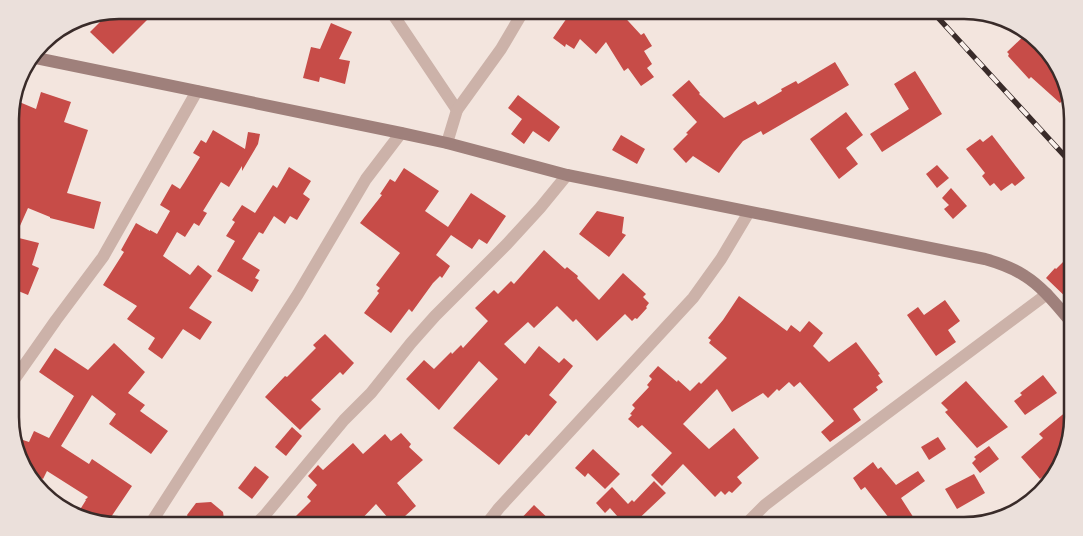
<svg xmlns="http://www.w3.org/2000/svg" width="1083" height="536" viewBox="0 0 1083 536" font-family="'Roboto Condensed',sans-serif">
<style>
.building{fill:#c74c48}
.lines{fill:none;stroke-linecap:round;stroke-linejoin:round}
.street{stroke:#ccb2a9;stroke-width:12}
.secondary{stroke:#9f807b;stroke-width:12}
.rail-casing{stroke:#392b29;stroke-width:5.5}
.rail{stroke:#faf0eb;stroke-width:4;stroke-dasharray:11;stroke-linecap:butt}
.rim{fill:none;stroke:#392b29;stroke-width:2.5}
</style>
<rect width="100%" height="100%" fill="#f3e5de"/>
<g class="building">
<path d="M118 10H157L113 54 90 32 110 12Z"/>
<path d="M578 10H591L598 15 602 10H618L641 35 644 33 652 46 644 51 652 64 647 68 654 77 641 86 628 68 624 71 606 42 596 54 580 39 574 49 566 44 565 47 553 38 569 15 572 17Z"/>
<path d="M331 23 352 32 339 59 350 61 345 84 320 77 319 82 303 78 311 47 320 49Z"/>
<path d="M1027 33 1055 63 1068 95 1060 103 1031 77 1029 79 1008 56 1009 54 1007 52Z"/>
<path d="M835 62 849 85 763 135 761 131 743 141 734 152 719 173 693 156 686 163 673 149 688 134 686 133 697 122 672 95 689 80 700 93 699 94 724 118 755 101 758 105 782 91 781 89 796 81 798 84Z"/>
<path d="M915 71 942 114 882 152 870 134 909 109 894 84Z"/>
<path d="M41 92 71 102 64 122 88 130 67 193 101 202 94 229 50 218V217L28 208 15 237 39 243 32 265 39 268 28 295 11 288 10 117 17 101 36 109Z"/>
<path d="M518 95 560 127 549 142 533 131 524 144 511 134 522 119 508 108Z"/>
<path d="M846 112 863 135 846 148 858 164 839 179 810 139Z"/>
<path d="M213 130 245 149 248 132 260 134 258 144 242 171V166L229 187 221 182 203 211 207 213 199 226 194 223 185 237 177 232 163 256 190 275 198 265 212 276 189 308 212 322 200 340 183 329 162 359 148 349 155 338 127 319 137 306 103 285 124 252 121 250 136 223 150 231V230L157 234 170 211 160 205 172 184 180 189 184 183 200 157 193 153 201 140 206 143Z"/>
<path d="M621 135 645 149 637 164 612 150Z"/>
<path d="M992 135 1025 178 1015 186 1012 183 1001 191 994 183 990 186 982 176 985 173 966 149 980 139 983 142Z"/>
<path d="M937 165 949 178 937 188 926 174Z"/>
<path d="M289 167 311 181 303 194 310 199 297 220 290 216 285 224 274 216 263 234 259 232 242 259 260 270 255 278 259 280 252 292 217 271 235 241 226 236 235 222 232 220 242 205 255 213 273 185 277 188Z"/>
<path d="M404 168 439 191 425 211 448 227 471 193 506 216 487 244 479 239 472 249 451 235 436 255 450 266 442 278 440 276 433 283 412 312 409 309 391 333 364 313 379 293 377 291 380 288 376 285 400 253 360 223 382 195 380 194 390 179 395 182Z"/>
<path d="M951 188 967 206 953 219 944 209 949 205 942 198Z"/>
<path d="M597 211 624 217 622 233 626 235 609 257 579 234Z"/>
<path d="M544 250 565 269 567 267 578 276 577 278 599 300 623 273 646 294 643 297 649 303 646 307 647 308 637 319 635 318 632 321 625 314 597 341 576 319 573 322 557 306 534 328 528 322 504 344 525 364 539 346 559 363 564 358 573 366 549 395 557 402 529 436 526 434 499 465 453 428 498 379 479 361 439 410 406 379 424 360 434 369 451 352 452 354 461 345 463 348 488 321 475 308 494 290 498 294 511 281 514 284Z"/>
<path d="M1073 252V304L1046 278 1055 268 1056 269Z"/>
<path d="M739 296 787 331 791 325 800 332 809 321 823 333 813 346 829 362 856 342 880 374 878 375 883 382 876 387 878 390 853 409 861 420 830 442 821 432 834 421 800 382 794 387 789 382 779 391 777 389 768 398 763 393 732 412 717 389 683 424 709 449 734 428 759 458 737 477 742 483 732 493 729 491 725 495 721 491 715 497 683 464 662 486 651 475 672 453 642 425 638 428 628 419 632 415 630 414 635 408 632 405 649 387 647 385 652 379 649 376 658 366 677 382 678 380 690 391 699 382 701 384 727 358 709 343 711 340 708 338 723 320Z"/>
<path d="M945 300 960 321 948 330 956 342 936 356 907 315 918 307 924 315Z"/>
<path d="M325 334 354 363 343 375 340 372 311 400 321 409 300 430 265 397 285 376 287 377 316 348 313 345Z"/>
<path d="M114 343 145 372 128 393 145 405 140 411 168 431 151 454 109 424 116 414 92 395 61 446 89 464 92 459 132 486 107 523 76 516 86 500H85L88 497 47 471 43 479 27 471 18 449 23 440 29 442 34 431 49 438 74 396 39 372 55 348 88 370Z"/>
<path d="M1043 375 1057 393 1025 415 1014 401 1022 395 1020 393Z"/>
<path d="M966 381 1008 427 977 448 945 412 948 410 941 403Z"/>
<path d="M1073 406V418L1063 460 1040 479 1021 457 1043 438 1039 434Z"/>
<path d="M292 427 302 436 286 456 275 447Z"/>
<path d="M401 433 411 444 409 447 423 460 397 483 416 506 404 517 406 520 399 526H395L376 504 355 526H286L311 501 307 497 317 485 308 476 318 465 323 470 353 443 363 454 385 434 391 441Z"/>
<path d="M938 437 946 449 929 460 921 447Z"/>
<path d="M989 446 999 459 980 473 972 463 976 459 974 457Z"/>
<path d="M593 449 620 474 605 489 588 473 585 477 575 468Z"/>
<path d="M873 462 878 469 881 467 896 485 918 471 925 481 901 498 919 526H877L889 518 865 487 861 490 853 478Z"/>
<path d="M255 466 269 477 252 499 238 488Z"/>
<path d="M974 474 985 493 957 509 945 489Z"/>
<path d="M654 481 666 493 631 526H626L610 508 605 513 596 503 612 487 628 504 632 500 634 502Z"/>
<path d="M211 502 223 512 225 526H192L187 515 196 503Z"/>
<path d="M534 505 556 526H514Z"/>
</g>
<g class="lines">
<g class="street">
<path d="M390 10 457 110"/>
<path d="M447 143 457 110 501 49 524 10"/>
<path d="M11 384 56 320 103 257 197 91"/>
<path d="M149 526 298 294 366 179 401 133"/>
<path d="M254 526 265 515 344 420 371 393 411 343 435 316 507 244 540 208 567 175"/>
<path d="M485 526 499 508 693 298 721 259 749 212"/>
<path d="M744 526 765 505 795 482 1047 294"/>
</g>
<path class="secondary" d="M31 57 401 133 447 143 567 175 985 259C999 263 1013 268 1025 276 1044 288 1058 307 1073 324"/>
<defs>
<path id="rail" d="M931 10 1072 164"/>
</defs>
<use href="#rail" class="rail-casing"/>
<use href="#rail" class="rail"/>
</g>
<path d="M0 0H1083V536H0ZM119 19H964A100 100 0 0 1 1064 119V417A100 100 0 0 1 964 517H119A100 100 0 0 1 19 417V119A100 100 0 0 1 119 19Z" fill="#ebe0db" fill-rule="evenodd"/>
<path class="rim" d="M119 19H964A100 100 0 0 1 1064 119V417A100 100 0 0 1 964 517H119A100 100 0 0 1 19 417V119A100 100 0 0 1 119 19Z"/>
</svg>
